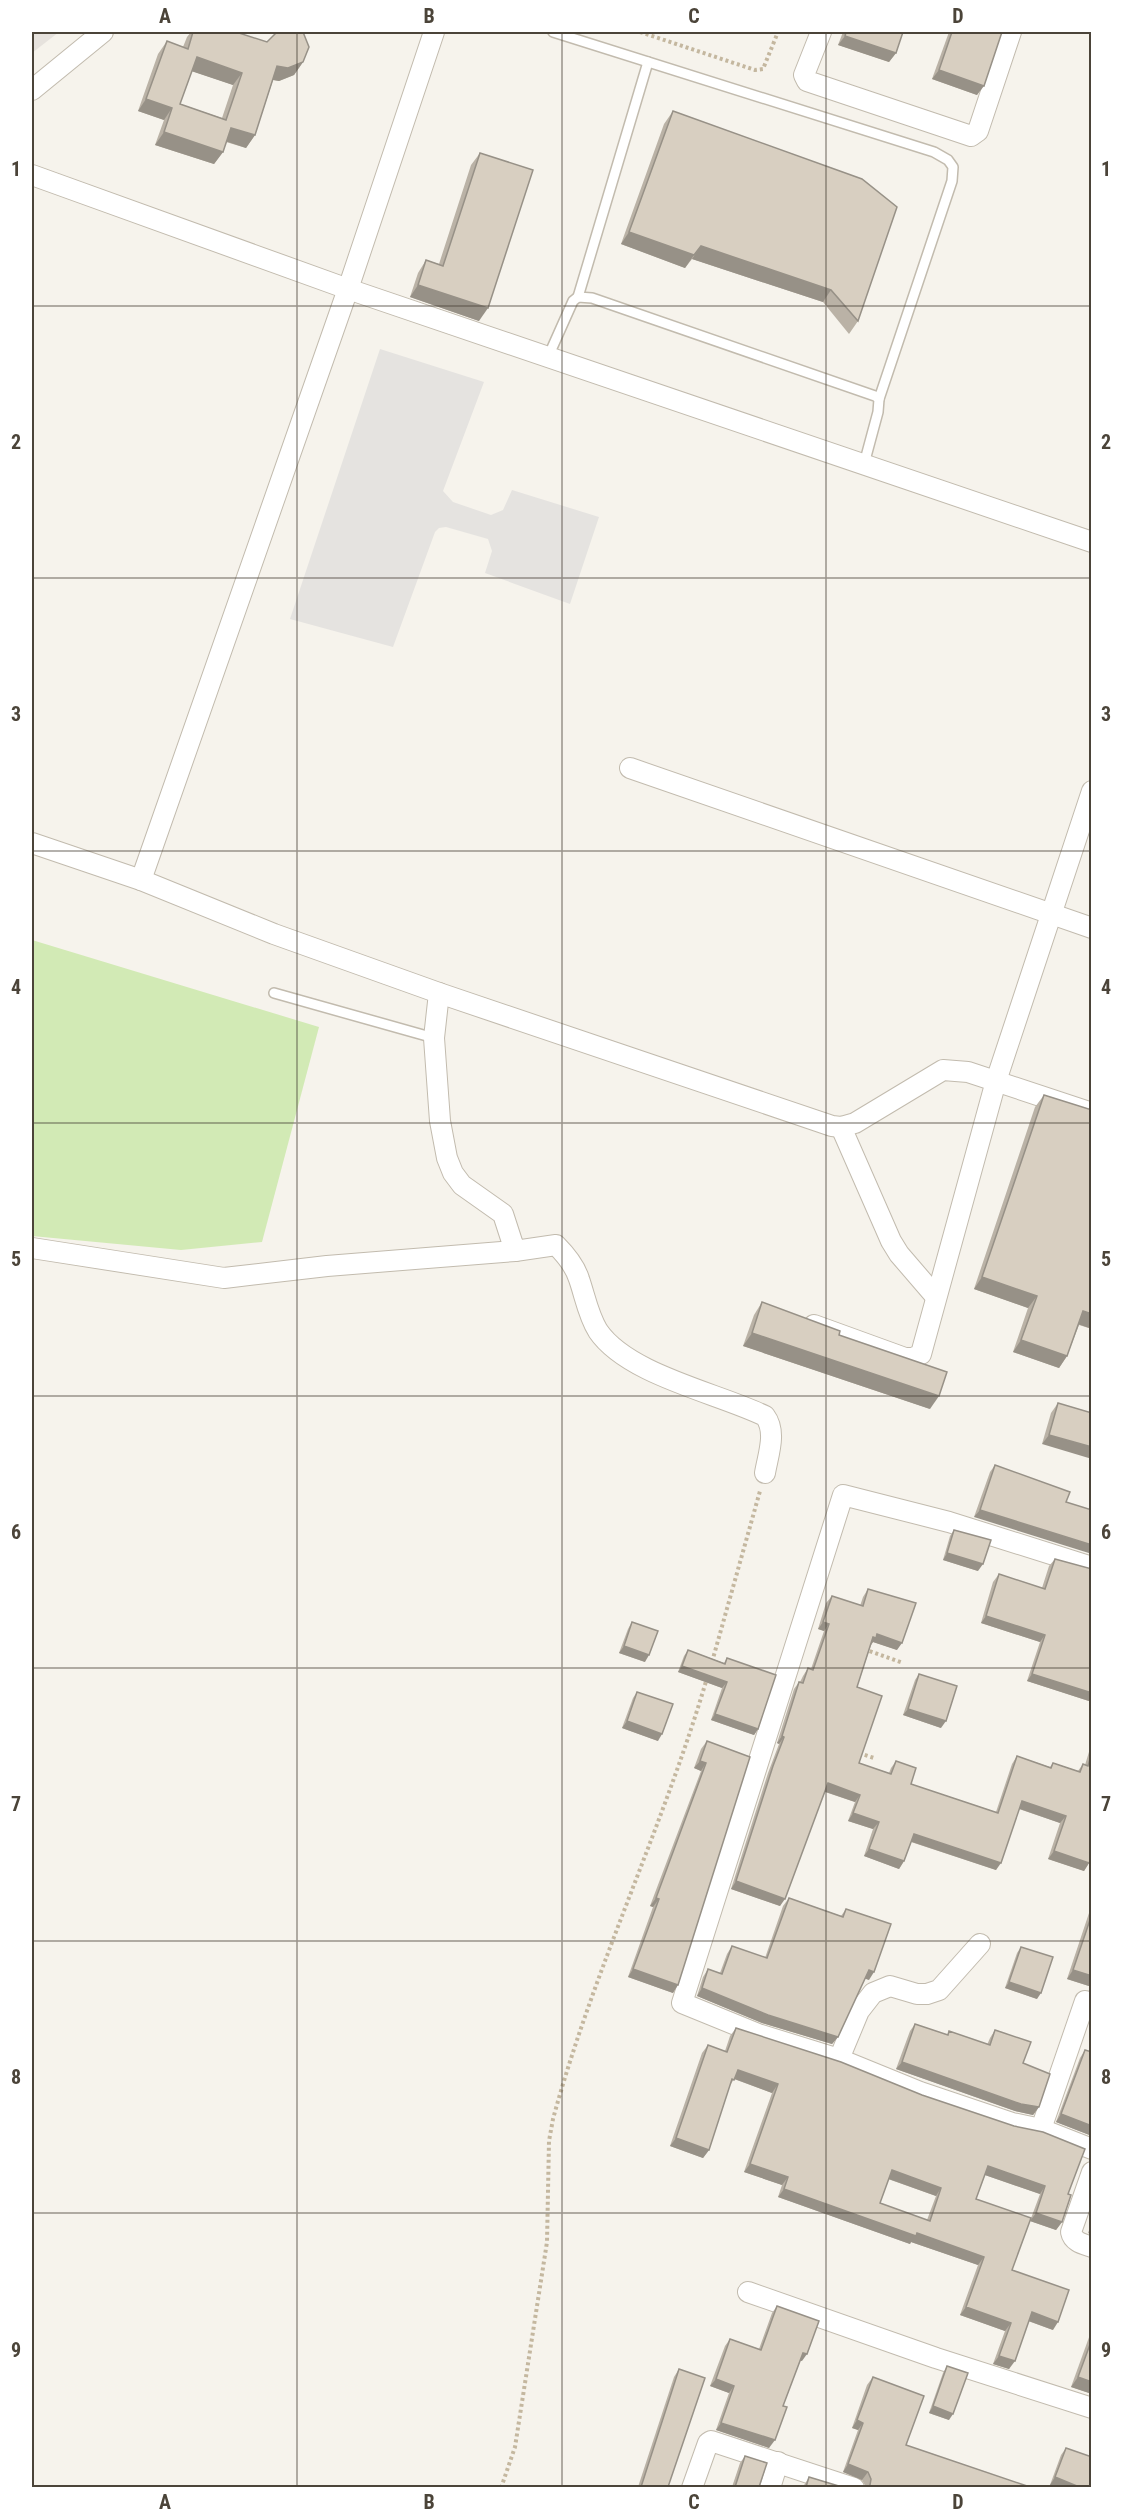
<svg xmlns="http://www.w3.org/2000/svg" width="1123" height="2519" viewBox="0 0 1123 2519" font-family="'Roboto Condensed',sans-serif">
<style>
.industrial{fill:#e6e2dd}
.green{fill:#d2eab5}
.parking{fill:#e5e3e0}
.lines{fill:none;stroke-linecap:round;stroke-linejoin:round}
.lane-casing{stroke:#c2bbae;stroke-width:12}
.street-casing{stroke:#c2bbae;stroke-width:22}
.path{stroke:#c4b79f;stroke-width:4;stroke-dasharray:3 3;stroke-linecap:butt}
.lane{stroke:#fff;stroke-width:9}
.street{stroke:#fff;stroke-width:20}
.wall{fill:#bab2a6;fill-rule:evenodd}
.shaded-wall{fill:#979187}
.building{fill:#d8cfc1;stroke:#979187;stroke-width:1.5;fill-rule:evenodd}
.grid{fill:none;stroke:#4b4439;stroke-width:1.5;stroke-opacity:0.55}
.neatline{fill:none;stroke:#4b4439;stroke-width:2}
.grid-label{font-size:20px;text-anchor:middle;font-weight:bold;fill:#4b4439}
</style>
<rect width="100%" height="100%" fill="#f6f3ec"/>
<path class="industrial" d="M32 32H59L32 53Z"/>
<path class="green" d="M32 940 319 1027 262 1242 181 1250 32 1236Z"/>
<path class="parking" d="M380 349 484 382 443 491 453 502 491 515 503 510 512 490 599 517 570 604 485 573 492 551 488 539 446 527 439 528 435 532 393 647 290 619Z"/>
<g class="lines">
<defs>
<g id="lane">
<path d="M553 32 934 152 948 160 953 167 952 181 879 399"/>
<path d="M578 297 648 62"/>
<path d="M548 357 573 301 578 297 592 298 875 396 879 399 878 412 864 464"/>
<path d="M274 993 434 1038"/>
</g>
<g id="street">
<path d="M821 32 804 75 807 81 971 136 978 131 1011 32"/>
<path d="M32 90 103 32"/>
<path d="M32 175 348 289 1092 542"/>
<path d="M630 768 1092 928"/>
<path d="M32 843 141 880 274 934 439 993 832 1126 841 1127 855 1123 943 1070 968 1072 1092 1113"/>
<path d="M141 880 348 289 434 32"/>
<path d="M439 993 434 1038 440 1121 447 1158 453 1173 462 1185 503 1214 515 1251 556 1245C566 1255 575 1266 579 1279 585 1296 588 1315 598 1331 628 1375 718 1393 765 1416 777 1432 768 1455 765 1473"/>
<path d="M841 1127 891 1241 899 1254 936 1297"/>
<path d="M32 1248 224 1278 327 1266 515 1251"/>
<path d="M814 1325 905 1358H913L921 1354 996 1081 1092 791"/>
<path d="M1092 1567 949 1522 843 1495 682 2003 758 2034 839 2059 920 2092 1012 2123 1041 2129 1092 2149"/>
<path d="M839 2059 859 2011 873 1993 890 1986 917 1994H927L939 1990 980 1944"/>
<path d="M1041 2129 1085 2001"/>
<path d="M1092 2172 1071 2232C1073 2242 1083 2244 1092 2247"/>
<path d="M748 2292 936 2358 1092 2408"/>
<path d="M692 2488 708 2443 711 2441 854 2488"/>
<path d="M770 2488 778 2462"/>
</g>
</defs>
<use href="#lane" class="lane-casing"/>
<use href="#street" class="street-casing"/>
<g class="path">
<path d="M640 32 755 70 763 69 778 32"/>
<path d="M32 33 34 32"/>
<path d="M864 1649 903 1663"/>
<path d="M712 1662 760 1491"/>
<path d="M859 1753 874 1758"/>
<path d="M501 2488 515 2447 547 2242 549 2141 553 2119C594 1968 663 1828 707 1678"/>
</g>
<use href="#lane" class="lane"/>
<use href="#street" class="street"/>
</g>
<g class="wall">
<path d="M191 32H236L303 62 294 75 279 81 273 80 255 135 246 148 226 142 223 152 214 164 155 145 164 120 138 111 158 54 167 41 183 47 187 37ZM192 71 233 85 222 118 180 104Z"/>
<path d="M843 32H903L896 53 889 62 838 45Z"/>
<path d="M949 32H1002L977 95 932 79Z"/>
<path d="M673 111 862 179 858 321 849 334 823 302 692 259 685 268 621 244 664 124Z"/>
<path d="M480 153 479 321 410 297 418 273 426 260 439 264 471 165Z"/>
<path d="M1044 1095 1092 1110V1329L1079 1325 1067 1356 1059 1368 1013 1352 1028 1308 974 1289 1035 1107Z"/>
<path d="M762 1302 839 1335 930 1409 743 1346 754 1315Z"/>
<path d="M1058 1403 1092 1413 1042 1444 1051 1413Z"/>
<path d="M995 1465 1066 1502 974 1517 990 1472Z"/>
<path d="M954 1530 978 1571 943 1560 950 1536Z"/>
<path d="M1055 1559 1092 1569V1702L1027 1681 1040 1642 981 1623 993 1582 999 1574 1042 1588 1049 1566Z"/>
<path d="M868 1589 897 1650 873 1642 871 1645 857 1687 859 1763 889 1773 891 1768 896 1761 911 1784 996 1812 1012 1764 1017 1756 1050 1767 1053 1763 1078 1771 1083 1764 1085 1765 1092 1742V1856L1089 1863 1084 1871 1048 1859 1060 1823 1019 1809 996 1870 911 1842 904 1861 899 1869 864 1856 873 1829 848 1821 855 1802 825 1792 780 1906 731 1889 768 1773 779 1744 777 1743 794 1689 799 1682H800L803 1676 808 1668 811 1669 824 1631 818 1629 826 1603 832 1596 860 1606 863 1597Z"/>
<path d="M632 1622 645 1662 619 1653 628 1629Z"/>
<path d="M688 1650 724 1663 727 1658 758 1729 754 1735 711 1720 722 1688 678 1672 684 1656Z"/>
<path d="M919 1674 941 1728 903 1715 915 1680Z"/>
<path d="M637 1692 658 1741 622 1728 633 1698Z"/>
<path d="M707 1741 750 1757 673 1993 628 1977 653 1907 650 1906 701 1771 694 1768 701 1749Z"/>
<path d="M789 1898 841 1916 846 1909 869 1980 865 1978 838 2037 832 2044 762 2023 697 1996 703 1977 708 1969 720 1973 727 1954 732 1946 765 1958 783 1906Z"/>
<path d="M1092 1904V1987L1067 1979Z"/>
<path d="M1021 1947 1037 1999 1005 1988 1017 1953Z"/>
<path d="M915 2024 947 2035 949 2031 987 2045 990 2038 995 2030 1023 2063 1039 2107 1033 2115 1015 2111 896 2069 910 2031Z"/>
<path d="M736 2028 1068 2194 1062 2222 1056 2230 1030 2221 1040 2194 985 2175 976 2199 1012 2270 1053 2330 1028 2321 1009 2369 993 2364 1005 2331 960 2315 978 2265 911 2242 910 2244 778 2197 782 2185 744 2172 772 2093 734 2079 729 2087 709 2150 703 2158 670 2146 702 2053 708 2045 725 2051 730 2036ZM888 2179 936 2196 927 2220 880 2203Z"/>
<path d="M1085 2050 1092 2136 1056 2122 1080 2058Z"/>
<path d="M1092 2222V2235L1088 2233Z"/>
<path d="M777 2306 802 2361H800L783 2406 769 2448 716 2430 729 2393 710 2386 725 2346 730 2339 759 2349 772 2313Z"/>
<path d="M1092 2329V2394L1071 2387Z"/>
<path d="M947 2366 949 2420 929 2413 943 2373Z"/>
<path d="M679 2369 668 2487H638L674 2377Z"/>
<path d="M873 2377 906 2445 1030 2487H866L862 2480 843 2472 858 2430 852 2428 867 2385Z"/>
<path d="M1066 2448 1090 2457 1092 2452V2487H1057L1050 2485 1061 2455Z"/>
<path d="M745 2456 759 2487H732L740 2463Z"/>
<path d="M809 2477 842 2487H803Z"/>
</g>
<g class="shaded-wall">
<path d="M845 36 896 53 889 62 838 45Z"/>
<path d="M197 57 242 73 233 85 188 70Z"/>
<path d="M303 62 294 75 279 81 268 79 277 66Z"/>
<path d="M939 70 984 86 977 95 932 79Z"/>
<path d="M146 99 172 108 164 120 138 111Z"/>
<path d="M231 128 255 135 246 148 222 140Z"/>
<path d="M164 132 223 152 214 164 155 145Z"/>
<path d="M629 232 694 255 685 268 621 244Z"/>
<path d="M701 246 831 290 823 302 692 259Z"/>
<path d="M418 285 488 308 479 321 410 297Z"/>
<path d="M982 1277 1037 1296 1028 1308 974 1289Z"/>
<path d="M1083 1311 1092 1314V1329L1075 1323Z"/>
<path d="M752 1333 939 1396 930 1409 743 1346Z"/>
<path d="M1021 1340 1067 1356 1059 1368 1013 1352Z"/>
<path d="M1049 1435 1092 1447V1459L1042 1444Z"/>
<path d="M980 1510 1092 1545V1554L974 1517Z"/>
<path d="M947 1553 983 1564 978 1571 943 1560Z"/>
<path d="M986 1616 1045 1635 1040 1642 981 1623Z"/>
<path d="M823 1622 829 1624 824 1631 818 1629Z"/>
<path d="M877 1634 902 1643 897 1650 873 1642 871 1645 873 1637Z"/>
<path d="M624 1646 649 1655 645 1662 619 1653Z"/>
<path d="M682 1666 727 1682 722 1688 678 1672Z"/>
<path d="M1032 1674 1092 1693V1702L1027 1681Z"/>
<path d="M908 1709 946 1721 941 1728 903 1715Z"/>
<path d="M715 1714 758 1729 754 1735 711 1720Z"/>
<path d="M627 1721 662 1734 658 1741 622 1728Z"/>
<path d="M782 1736 784 1737 779 1744 777 1743Z"/>
<path d="M700 1761 706 1763 701 1771 694 1768Z"/>
<path d="M828 1783 860 1795 855 1802 823 1791Z"/>
<path d="M1022 1801 1066 1816 1060 1823 1017 1808Z"/>
<path d="M853 1813 879 1822 873 1829 848 1821Z"/>
<path d="M914 1834 1001 1863 996 1870 909 1841Z"/>
<path d="M869 1849 904 1861 899 1869 864 1856Z"/>
<path d="M1054 1851 1089 1863 1084 1871 1048 1859Z"/>
<path d="M736 1881 785 1899 780 1906 731 1889Z"/>
<path d="M656 1898 659 1899 653 1907 650 1906Z"/>
<path d="M633 1969 678 1985 673 1993 628 1977Z"/>
<path d="M869 1970 874 1972 869 1980 863 1978Z"/>
<path d="M1073 1970 1092 1976V1987L1067 1979Z"/>
<path d="M1009 1982 1041 1993 1037 1999 1005 1988Z"/>
<path d="M702 1988 838 2037 832 2044 762 2023 697 1996Z"/>
<path d="M902 2062 1039 2107 1033 2115 1015 2111 896 2069Z"/>
<path d="M738 2070 778 2084 772 2093 732 2078Z"/>
<path d="M1061 2114 1092 2126V2136L1056 2122Z"/>
<path d="M676 2138 709 2150 703 2158 670 2146Z"/>
<path d="M750 2164 788 2177 782 2185 744 2172Z"/>
<path d="M988 2166 1045 2186 1040 2194 982 2174Z"/>
<path d="M892 2170 941 2188 936 2196 886 2178Z"/>
<path d="M784 2189 917 2233 984 2257 978 2265 911 2242 910 2244 778 2197Z"/>
<path d="M1036 2213 1062 2222 1056 2230 1030 2221Z"/>
<path d="M966 2307 1011 2323 1005 2331 960 2315Z"/>
<path d="M1032 2312 1058 2322 1053 2330 1026 2320Z"/>
<path d="M803 2353 807 2354 802 2361 798 2360Z"/>
<path d="M999 2356 1015 2361 1009 2369 993 2364Z"/>
<path d="M1078 2377 1092 2382V2394L1071 2387Z"/>
<path d="M716 2379 734 2386 729 2393 710 2386Z"/>
<path d="M933 2406 953 2414 949 2420 929 2413Z"/>
<path d="M857 2420 863 2423 858 2430 852 2428Z"/>
<path d="M721 2423 775 2440 769 2448 716 2430Z"/>
<path d="M848 2464 868 2472 862 2480 843 2472Z"/>
<path d="M1055 2477 1077 2486 1076 2487H1057L1050 2485Z"/>
</g>
<g class="building">
<path d="M193 32H236L267 42 277 32H303L309 47 303 62 288 68 277 66 255 135 231 128 223 152 164 132 172 108 146 99 167 41 188 49ZM197 57 242 73 226 120 180 104Z"/>
<path d="M846 32H903L896 53 845 36Z"/>
<path d="M952 32H1002L984 86 939 70Z"/>
<path d="M673 111 862 179 897 207 858 321 831 290 701 246 694 255 629 232Z"/>
<path d="M480 153 533 170 488 308 418 285 426 260 443 266Z"/>
<path d="M1044 1095 1092 1110V1314L1083 1311 1067 1356 1021 1340 1037 1296 982 1277Z"/>
<path d="M762 1302 840 1331 839 1335 947 1372 939 1396 752 1333Z"/>
<path d="M1058 1403 1092 1413V1447L1049 1435Z"/>
<path d="M995 1465 1070 1492 1066 1502 1092 1510V1545L980 1510Z"/>
<path d="M954 1530 991 1540 983 1564 947 1553Z"/>
<path d="M1055 1559 1092 1569V1693L1032 1674 1045 1635 986 1616 999 1574 1045 1589Z"/>
<path d="M868 1589 916 1603 902 1643 877 1634 876 1638 873 1637 857 1687 882 1696 859 1763 891 1774 896 1761 916 1768 911 1784 998 1813 1017 1756 1051 1768 1053 1763 1080 1772 1083 1764 1088 1766 1092 1752V1856L1089 1863 1054 1851 1066 1816 1022 1801 1001 1863 914 1834 904 1861 869 1849 879 1822 853 1813 860 1795 828 1783 785 1899 736 1881 773 1766 784 1737 782 1736 799 1682 803 1683 808 1668 813 1670 829 1624 823 1622 832 1596 863 1606Z"/>
<path d="M632 1622 658 1631 649 1655 624 1646Z"/>
<path d="M688 1650 725 1664 727 1658 776 1675 758 1729 715 1714 727 1682 682 1666Z"/>
<path d="M919 1674 957 1686 946 1721 908 1709Z"/>
<path d="M637 1692 673 1704 662 1734 627 1721Z"/>
<path d="M707 1741 750 1757 678 1985 633 1969 659 1899 656 1898 706 1763 700 1761Z"/>
<path d="M789 1898 843 1917 846 1909 891 1924 874 1972 869 1970 838 2037 768 2015 702 1988 708 1969 722 1974 732 1946 767 1958Z"/>
<path d="M1092 1914V1976L1073 1970Z"/>
<path d="M1021 1947 1053 1957 1041 1993 1009 1982Z"/>
<path d="M915 2024 948 2035 949 2031 990 2045 995 2030 1031 2042 1023 2063 1050 2074 1039 2107 1021 2104 902 2062Z"/>
<path d="M736 2028 841 2062 922 2095 1014 2126 1043 2132 1085 2149 1068 2194 1071 2195 1062 2222 1036 2213 1045 2186 988 2166 976 2199 1031 2218 1012 2270 1069 2290 1058 2322 1032 2312 1015 2361 999 2356 1011 2323 966 2307 984 2257 917 2233 916 2236 784 2189 788 2177 750 2164 778 2084 738 2070 734 2080 732 2079 709 2150 676 2138 708 2045 727 2052ZM892 2170 941 2188 930 2221 880 2203Z"/>
<path d="M1085 2050 1092 2052V2126L1061 2114Z"/>
<path d="M777 2306 819 2321 807 2354 803 2353 783 2406 787 2407 775 2440 721 2423 734 2386 716 2379 730 2339 761 2350Z"/>
<path d="M1092 2339V2382L1078 2377Z"/>
<path d="M947 2366 968 2373 953 2414 933 2406Z"/>
<path d="M679 2369 705 2378 668 2487H641Z"/>
<path d="M873 2377 924 2396 906 2445 1030 2487H867L870 2485 871 2479 868 2472 848 2464 863 2423 857 2420Z"/>
<path d="M1066 2448 1092 2457V2487H1077V2486L1055 2477Z"/>
<path d="M745 2456 767 2463 759 2487H735Z"/>
<path d="M809 2477 842 2487H806Z"/>
</g>
<path class="grid" d="M297 32V2488M562 32V2488M826 32V2488M32 306H1092M32 578H1092M32 851H1092M32 1123H1092M32 1396H1092M32 1668H1092M32 1941H1092M32 2213H1092"/>
<rect width="1123" height="2519" fill="none" stroke="#ffffff" stroke-width="66"/>
<rect x="33" y="33" width="1057" height="2453" class="neatline"/>
<g class="grid-label">
<text x="165" y="23">A</text>
<text x="429" y="23">B</text>
<text x="694" y="23">C</text>
<text x="958" y="23">D</text>
<text x="16" y="176">1</text>
<text x="1106" y="176">1</text>
<text x="16" y="449">2</text>
<text x="1106" y="449">2</text>
<text x="16" y="721">3</text>
<text x="1106" y="721">3</text>
<text x="16" y="994">4</text>
<text x="1106" y="994">4</text>
<text x="16" y="1266">5</text>
<text x="1106" y="1266">5</text>
<text x="16" y="1539">6</text>
<text x="1106" y="1539">6</text>
<text x="16" y="1811">7</text>
<text x="1106" y="1811">7</text>
<text x="16" y="2084">8</text>
<text x="1106" y="2084">8</text>
<text x="16" y="2357">9</text>
<text x="1106" y="2357">9</text>
<text x="165" y="2509">A</text>
<text x="429" y="2509">B</text>
<text x="694" y="2509">C</text>
<text x="958" y="2509">D</text>
</g>
</svg>
